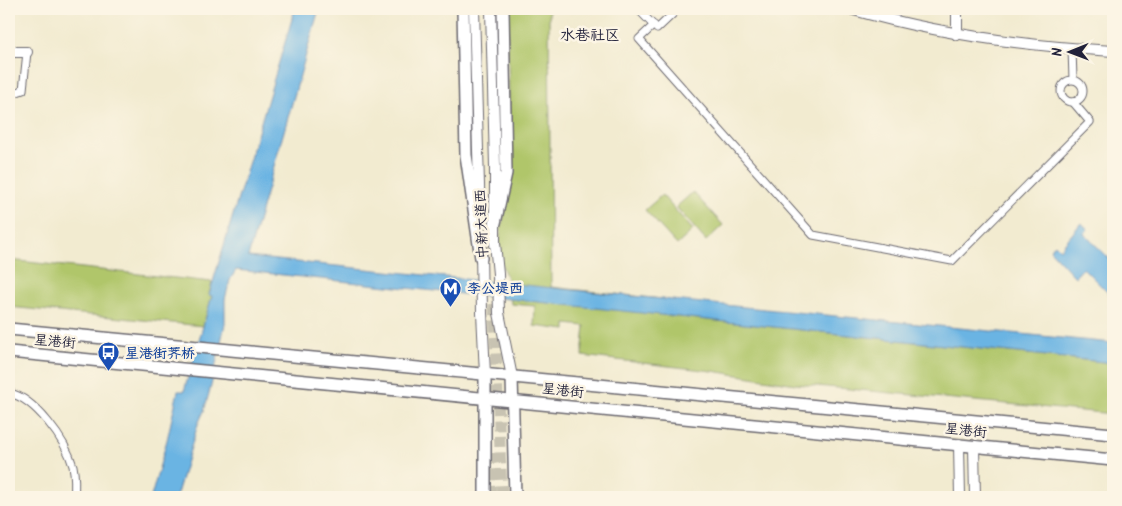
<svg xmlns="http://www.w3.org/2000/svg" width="1122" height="506" viewBox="0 0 1122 506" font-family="Kalam,'LXGW WenKai TC',sans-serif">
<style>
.green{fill:#b0c66b;stroke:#697453}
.water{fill:#6bb4e3;stroke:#466b8f}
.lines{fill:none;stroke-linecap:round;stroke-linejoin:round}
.primary-tunnel{stroke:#c8c3b2;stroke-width:11;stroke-dasharray:11 5.5;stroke-linecap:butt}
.street-casing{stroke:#6b686f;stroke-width:9}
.secondary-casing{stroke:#6b686f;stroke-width:12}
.primary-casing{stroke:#6b686f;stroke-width:14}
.street{stroke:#fff;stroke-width:7}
.secondary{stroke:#fff;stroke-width:10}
.primary{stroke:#fff;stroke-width:11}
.labels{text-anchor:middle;stroke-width:5;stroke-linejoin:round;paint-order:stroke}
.street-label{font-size:14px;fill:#22223b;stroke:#fcf5e5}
.transit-label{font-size:14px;font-weight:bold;fill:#164399;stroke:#fcf5e5;text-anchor:start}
.neighbourhood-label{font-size:15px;fill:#22223b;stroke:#fcf5e5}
</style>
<rect width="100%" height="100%" fill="#fcf5e5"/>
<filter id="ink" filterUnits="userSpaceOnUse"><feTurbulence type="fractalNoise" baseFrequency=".02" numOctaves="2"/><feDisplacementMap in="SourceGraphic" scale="10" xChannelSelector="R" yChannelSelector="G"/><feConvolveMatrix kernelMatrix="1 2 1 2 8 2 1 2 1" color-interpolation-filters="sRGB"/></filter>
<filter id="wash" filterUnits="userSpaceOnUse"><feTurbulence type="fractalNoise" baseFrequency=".0096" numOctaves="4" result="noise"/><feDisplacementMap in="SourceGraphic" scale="20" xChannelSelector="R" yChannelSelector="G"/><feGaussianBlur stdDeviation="1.12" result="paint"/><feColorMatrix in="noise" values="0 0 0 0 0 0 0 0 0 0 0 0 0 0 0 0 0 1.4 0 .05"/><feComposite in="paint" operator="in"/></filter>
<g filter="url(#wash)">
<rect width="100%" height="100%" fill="#f2ebd0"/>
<g class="green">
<path d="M507 9H549L551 287 662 299V315L1113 363V414L796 384 712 371 582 356 585 326 566 324V330L534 326 535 306 511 304 509 283 500 261 499 248 501 227 511 190Z"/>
<path d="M693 192 723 225 706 241 676 207Z"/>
<path d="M662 195 693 230 677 245 645 210Z"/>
<path d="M9 260 212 282 209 294 212 296 203 326 9 307Z"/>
</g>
<g class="water">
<path d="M295 9H319L248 257 662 299 1113 343V363L236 270 230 280 225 299V324L211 386 204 411 198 424 176 497H151L167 440 178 391H184L212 296 209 295Z"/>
<path d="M1081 223 1088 229 1084 234 1108 257 1113 265V288L1109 294 1083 268 1075 277 1050 250 1055 244 1060 249Z"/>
</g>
</g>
<g filter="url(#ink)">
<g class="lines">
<g class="primary-tunnel">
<path d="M483 208 485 257"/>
<path d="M494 304 502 497"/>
<path d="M490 453 491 497"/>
</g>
<defs>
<g id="street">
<path d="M638 9 657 29 678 9"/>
<path d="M654 25 639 39 813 235 952 261 1090 122 1073 102"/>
<path d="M1072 49 1073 79"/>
<circle cx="1072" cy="91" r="11"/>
<path d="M9 95 23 90 27 52"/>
<path d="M9 393C35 398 66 441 73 466 75 476 75 488 74 497"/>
</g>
<g id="secondary">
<path d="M474 9 480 220"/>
<path d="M491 9 495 166V243L498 274 499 313 512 377"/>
<path d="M850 9C937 34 1023 46 1113 51"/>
<path d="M957 35V9"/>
<path d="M9 52H27"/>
<path d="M481 250 482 313 485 374"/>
<path d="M959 444 960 497"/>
<path d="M974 446 975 497"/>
</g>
<g id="primary">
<path d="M463 9 466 155 481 258"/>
<path d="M495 223 506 173 503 9"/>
<path d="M9 329 1113 434"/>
<path d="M9 352 1113 460"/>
<path d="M485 374V497"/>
<path d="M512 377 515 497"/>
</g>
</defs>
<use href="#street" class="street-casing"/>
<use href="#secondary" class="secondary-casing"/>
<use href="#primary" class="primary-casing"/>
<use href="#street" class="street"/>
<use href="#secondary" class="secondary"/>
<use href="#primary" class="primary"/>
</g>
</g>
<defs>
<symbol id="metro-pin" viewBox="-11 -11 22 30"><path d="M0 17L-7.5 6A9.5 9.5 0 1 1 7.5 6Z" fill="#1a4fb4" stroke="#fcf5e5"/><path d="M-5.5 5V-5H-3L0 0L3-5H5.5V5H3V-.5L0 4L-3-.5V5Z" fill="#fff"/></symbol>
<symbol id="bus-pin" viewBox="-11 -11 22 30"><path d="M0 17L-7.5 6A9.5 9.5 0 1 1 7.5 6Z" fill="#1a4fb4" stroke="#fcf5e5"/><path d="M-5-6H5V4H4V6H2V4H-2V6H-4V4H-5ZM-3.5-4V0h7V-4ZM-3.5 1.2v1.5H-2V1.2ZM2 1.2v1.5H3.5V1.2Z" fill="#fff"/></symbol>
</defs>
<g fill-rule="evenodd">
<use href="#metro-pin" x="438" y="276" width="25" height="34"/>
<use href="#bus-pin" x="96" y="340" width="25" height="34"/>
</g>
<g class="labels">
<g class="street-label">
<text transform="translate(481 224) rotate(-92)" y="5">中新大道西</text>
<text transform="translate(55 341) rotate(5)" y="5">星港街</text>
<text transform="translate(563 390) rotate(6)" y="5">星港街</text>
<text transform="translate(966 430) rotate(6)" y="5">星港街</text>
</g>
<g class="transit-label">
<text x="467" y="293">李公堤西</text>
<text x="125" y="358">星港街荠桥</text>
</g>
<g class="neighbourhood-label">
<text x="590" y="40">水巷社区</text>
</g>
</g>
<rect width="1122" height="506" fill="none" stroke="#fcf5e5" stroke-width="30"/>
<g transform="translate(1070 52) rotate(269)" stroke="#fcf5e5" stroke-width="4" paint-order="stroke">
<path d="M0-4L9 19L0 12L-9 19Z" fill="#22223b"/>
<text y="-8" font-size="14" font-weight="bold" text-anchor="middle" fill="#22223b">N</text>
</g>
</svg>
